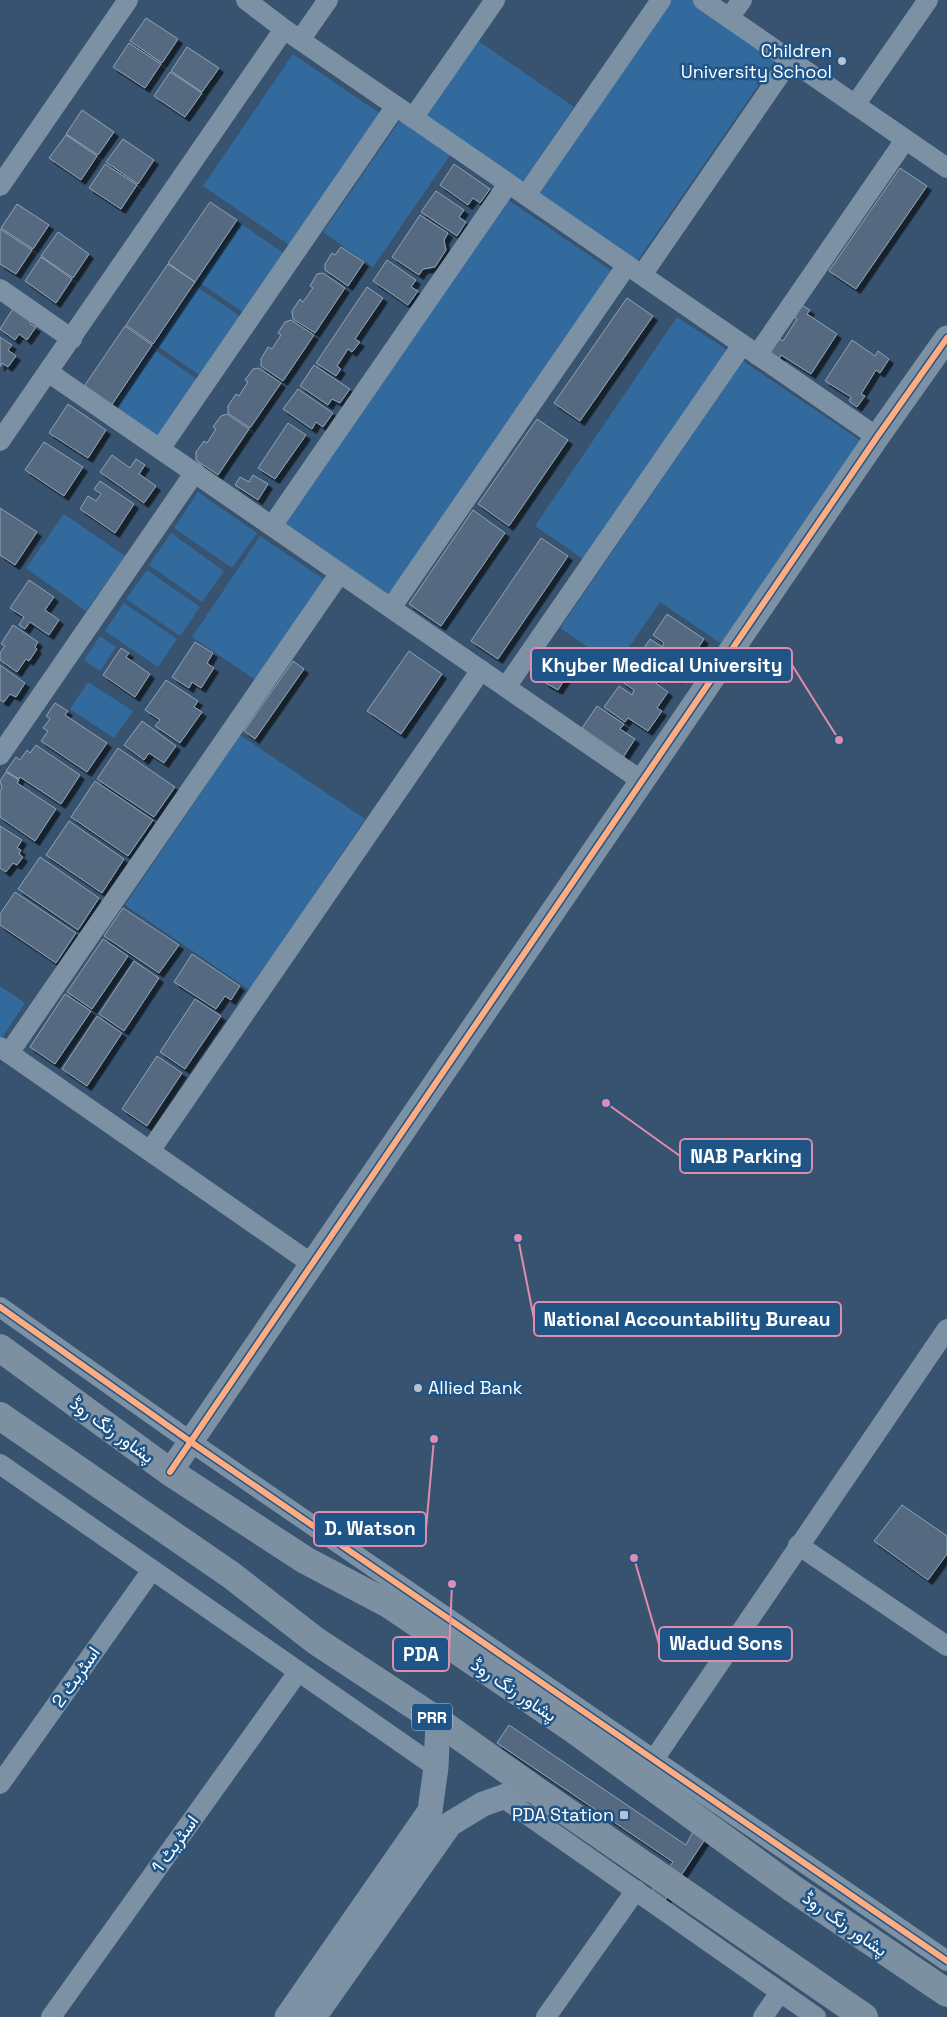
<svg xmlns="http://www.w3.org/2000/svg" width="947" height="2017" viewBox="0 0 947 2017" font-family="'Space Grotesk',Vazirmatn,sans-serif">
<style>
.green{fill:#336a9d}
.building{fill:#546b81;stroke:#91a2b3;filter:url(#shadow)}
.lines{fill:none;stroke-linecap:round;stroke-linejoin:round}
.minor{stroke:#7d91a5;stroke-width:20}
.tertiary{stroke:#7d91a5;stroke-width:25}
.trunk{stroke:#7d90a2;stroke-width:28}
.cycleway-casing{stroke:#1f5487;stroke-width:9}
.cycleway{stroke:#ffac80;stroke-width:6}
.poi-dot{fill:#b9c3cd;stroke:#1f5487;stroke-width:2}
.labels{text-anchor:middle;stroke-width:5;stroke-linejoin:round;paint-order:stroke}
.shield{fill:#1f5487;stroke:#bcccdb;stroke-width:1}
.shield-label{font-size:16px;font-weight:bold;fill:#fff}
.poi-label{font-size:18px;fill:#fff;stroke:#1f5487;text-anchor:end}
.street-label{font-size:18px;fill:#fff;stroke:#1f5487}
.leader{fill:none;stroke:#e08cad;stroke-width:2}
.callout-dot{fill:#e08cad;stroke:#1f5487;stroke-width:2}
.callout{fill:#1f5487;stroke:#e08cad;stroke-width:2}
.callout-label{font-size:19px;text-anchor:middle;font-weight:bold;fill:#fff}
</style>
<defs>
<filter id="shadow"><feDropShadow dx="4.5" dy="4.5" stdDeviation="0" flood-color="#0009"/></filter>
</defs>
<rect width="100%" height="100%" fill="#37536f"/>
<g class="green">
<path d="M667 0H693L777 58 636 263 534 193Z"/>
<path d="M474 38 574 107 520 186 420 117Z"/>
<path d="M293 54 382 115 292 247 203 186Z"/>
<path d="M401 119 451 154 373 267 323 232Z"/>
<path d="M507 199 612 271 389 595 284 523Z"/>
<path d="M240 223 285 254 244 313 199 282Z"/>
<path d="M196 286 241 317 201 376 156 345Z"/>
<path d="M677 317 727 350 585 560 535 526Z"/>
<path d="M153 349 198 380 158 439 113 408Z"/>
<path d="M743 361 861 441 722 644 660 602 616 666 560 628Z"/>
<path d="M198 492 257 533 232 568 174 528Z"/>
<path d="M64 514 125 556 86 611 26 568Z"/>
<path d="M171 533 224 571 202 602 149 565Z"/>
<path d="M260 536 325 580 257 681 192 637Z"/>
<path d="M147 570 200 607 180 636 126 599Z"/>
<path d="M124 603 177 639 158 667 105 631Z"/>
<path d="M100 636 116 647 100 671 84 660Z"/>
<path d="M88 682 133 711 114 738 70 709Z"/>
<path d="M240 735 365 819 250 990 125 905Z"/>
<path d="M0 986 25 1003 1 1039H0Z"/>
</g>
<g class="building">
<path d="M146 18 178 39 162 63 130 41Z"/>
<path d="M129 43 161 64 145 88 113 67Z"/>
<path d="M187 47 219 68 202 92 171 71Z"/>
<path d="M170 72 202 93 185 117 154 96Z"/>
<path d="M82 110 114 132 98 155 66 134Z"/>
<path d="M66 135 97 156 81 180 49 158Z"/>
<path d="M123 139 154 160 138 184 106 162Z"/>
<path d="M105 164 137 185 121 209 89 188Z"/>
<path d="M454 164 490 189 480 203 473 198 468 205 440 185Z"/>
<path d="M900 168 927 186 856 289 829 271Z"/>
<path d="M436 191 464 210 459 217 466 222 457 236 421 212Z"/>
<path d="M210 202 237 220 195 282 168 263Z"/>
<path d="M17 204 49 225 33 249 1 228Z"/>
<path d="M420 215 448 233 444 240 446 250 435 267 423 269 419 275 392 257Z"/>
<path d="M0 229 32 250 16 274 0 264Z"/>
<path d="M58 232 89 254 73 278 41 256Z"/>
<path d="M341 247 364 262 348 286 325 270V264L332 253 335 255Z"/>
<path d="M41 257 72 279 56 303 25 281Z"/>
<path d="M387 260 416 280 411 287 418 291 408 305 373 281Z"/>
<path d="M168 264 195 282 153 344 126 325Z"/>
<path d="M323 273 345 288 315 333 293 319 292 311 300 299 303 302 313 288 310 286 317 274Z"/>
<path d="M367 287 383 298 355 339 360 342 352 352 348 349 337 366 341 369 336 376 316 363Z"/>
<path d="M627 298 653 316 580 421 554 403Z"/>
<path d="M800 304 810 310 807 314 837 334 811 374 781 355 779 359 768 352 778 338 783 341 797 319 792 316Z"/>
<path d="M14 307 33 319 30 324 36 327 27 340 19 334 15 340 0 329Z"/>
<path d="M291 320 314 335 283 381 261 366V359L268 347 272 349 281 335 278 333 285 322Z"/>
<path d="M125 326 152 345 111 406 83 388Z"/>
<path d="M0 337 12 345 8 350 16 356 8 367 2 363 0 367Z"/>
<path d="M852 340 875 356 878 351 889 359 880 373 876 370 861 394 865 396 857 407 849 401 851 397 825 381Z"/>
<path d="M314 365 350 389 340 403 332 399 328 405 300 386Z"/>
<path d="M259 368 281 383 250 428 228 413V406L236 394 239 396 248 382 245 380 253 369Z"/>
<path d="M298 389 333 413 323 427 316 422 312 429 283 409Z"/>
<path d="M68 404 106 430 88 458 49 433Z"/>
<path d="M227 414 249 429 218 475 196 460V452L204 441 207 443 216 429 213 427 221 416Z"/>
<path d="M537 419 568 440 509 526 478 504Z"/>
<path d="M288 423 306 435 275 479 258 468Z"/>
<path d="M44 442 83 467 64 496 25 470Z"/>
<path d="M112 455 130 468 136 459 145 465 139 474 156 486 144 503 100 472Z"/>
<path d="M253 475 268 484 258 500 235 485 240 477 249 482Z"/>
<path d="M100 481 134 504 115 533 80 509 88 496 96 501 101 494 94 489Z"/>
<path d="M0 508 37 532 15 565 0 555Z"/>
<path d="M473 510 505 533 441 626 409 604Z"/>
<path d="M541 538 568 556 498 659 471 641Z"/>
<path d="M29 580 54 597 45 610 59 620 49 635 30 622 25 629 19 625 24 617 10 608Z"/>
<path d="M667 614 704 639 677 679 661 669 657 675 636 660 650 639 662 647 664 643 653 635Z"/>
<path d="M13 625 38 642 35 647 37 649 29 661 26 659 17 672 0 660V653L5 646 1 644Z"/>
<path d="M195 642 213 653 207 663 214 668 201 688 192 682 189 688 172 677Z"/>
<path d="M121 648 129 653 126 657 150 674 135 697 103 675Z"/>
<path d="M409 651 442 674 401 734 367 711Z"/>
<path d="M563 651 577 660 558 690 544 682Z"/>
<path d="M293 661 304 669 255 739 244 731Z"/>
<path d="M635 661 656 676 653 681 668 692 657 708 662 711 648 731 628 718 625 722 604 707 619 686 632 695 634 690 621 681Z"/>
<path d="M0 665 25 683 16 697 10 694 4 702 0 700Z"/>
<path d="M166 680 198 701 194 707 202 712 180 743 155 726 160 720 145 710Z"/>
<path d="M55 703 68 711 65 715 107 743 87 772 41 741 48 731 43 728 50 719 46 716Z"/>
<path d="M597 706 624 724 620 729 635 739 622 759 580 731Z"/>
<path d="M142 721 176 746 164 763 149 753 144 760 124 745Z"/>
<path d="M36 745 80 775 61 804 20 777 19 779 6 771 16 757 20 760 27 750 30 753Z"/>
<path d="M118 748 175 787 154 817 97 779Z"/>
<path d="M6 772 19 780 17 783 56 809 35 841 0 817V791L2 788 0 781Z"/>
<path d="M95 781 153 820 128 856 71 817Z"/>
<path d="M69 821 124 859 102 893 46 855Z"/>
<path d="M0 826 22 840 17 848 21 850 19 854 23 857 17 865 13 863 6 872 0 868Z"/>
<path d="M40 857 99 898 78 930 18 889Z"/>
<path d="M15 892 76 933 56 963 0 925V914Z"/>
<path d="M123 908 179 945 159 973 104 936Z"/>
<path d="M103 939 128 956 92 1009 67 992Z"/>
<path d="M192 954 240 986 231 1000 225 996 216 1009 174 982Z"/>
<path d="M134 961 159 978 124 1031 99 1014Z"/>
<path d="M65 994 91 1011 55 1064 30 1047Z"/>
<path d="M195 999 221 1016 185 1069 160 1052Z"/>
<path d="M97 1016 122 1033 87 1086 62 1069Z"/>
<path d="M157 1056 182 1073 147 1126 122 1109Z"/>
<path d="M902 1505 947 1536V1554L928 1580 874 1541Z"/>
<path d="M509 1725 686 1845 704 1810 717 1821 665 1900 652 1890 673 1862 497 1743Z"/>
</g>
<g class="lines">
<g class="minor">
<path d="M246 0 284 29 877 437"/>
<path d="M703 0 947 168"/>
<path d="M729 18 742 0"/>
<path d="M300 40 328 0"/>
<path d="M855 105 928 0"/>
<path d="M413 118 495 0"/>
<path d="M0 186 128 0"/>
<path d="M526 195 661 0"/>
<path d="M642 275 790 60"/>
<path d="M0 289 72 339"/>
<path d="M757 355 905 140"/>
<path d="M48 372 642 781"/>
<path d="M0 441 284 29"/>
<path d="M160 449 396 106"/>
<path d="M272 526 508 184"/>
<path d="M391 608 627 265"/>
<path d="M506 687 742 345"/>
<path d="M0 755 195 472"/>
<path d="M0 1047 312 1264"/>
<path d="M9 1053 340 573"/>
<path d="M150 1151 481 670"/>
<path d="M0 1307 191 1442 947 1961"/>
<path d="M0 1464 436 1767"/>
<path d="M798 1545 947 1646"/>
<path d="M646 1771 947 1329"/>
<path d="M0 1784 152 1570"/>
<path d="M502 1797 816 2017"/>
<path d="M51 2017 298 1672"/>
<path d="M546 2017 636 1890"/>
<path d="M763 2017 780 1992"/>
</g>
<g class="tertiary">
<path d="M170 1472 877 437 947 338"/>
<path d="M287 2017 430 1811 436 1767 438 1721"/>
<path d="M314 2017 450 1824 483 1804 531 1787"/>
</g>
<g class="trunk">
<path d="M0 1348 170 1472 305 1560 390 1605 573 1729 792 1888 947 1993"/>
<path d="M0 1416 231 1575 316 1641 438 1721 531 1787 864 2017"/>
</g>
<defs>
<g id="cycleway">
<path d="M0 1307 191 1442 947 1961"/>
<path d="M170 1472 877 437 947 338"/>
</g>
</defs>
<use href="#cycleway" class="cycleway-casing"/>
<use href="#cycleway" class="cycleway"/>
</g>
<g class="poi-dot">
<circle cx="842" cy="61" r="5"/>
<circle cx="418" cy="1388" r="5"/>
<rect x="619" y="1810" width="10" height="10" rx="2.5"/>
</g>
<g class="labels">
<rect class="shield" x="412" y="1703.5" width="40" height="27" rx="4"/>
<g class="shield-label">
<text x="432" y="1723">PRR</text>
</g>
<g class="poi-label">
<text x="832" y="57">Children<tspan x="832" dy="21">University School</tspan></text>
<text x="428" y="1394" text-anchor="start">Allied Bank</text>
<text x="614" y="1821">PDA Station</text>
</g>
<g class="street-label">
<text transform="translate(112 1430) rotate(36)" y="6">پشاور رنگ روڈ</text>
<text transform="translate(76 1677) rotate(-55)" y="6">اسٹریٹ 2</text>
<text transform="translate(514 1690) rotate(34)" y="6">پشاور رنگ روڈ</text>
<text transform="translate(175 1844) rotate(-54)" y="6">اسٹریٹ 1</text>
<text transform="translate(845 1924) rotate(35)" y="6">پشاور رنگ روڈ</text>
</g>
</g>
<path class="leader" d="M839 740L792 665M606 1103L680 1156M518 1238L534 1319M434 1439L426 1529M634 1558L659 1644M452 1584L449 1654"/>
<g class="callout-dot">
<circle cx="839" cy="740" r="5"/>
<circle cx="606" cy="1103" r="5"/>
<circle cx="518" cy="1238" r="5"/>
<circle cx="434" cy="1439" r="5"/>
<circle cx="634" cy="1558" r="5"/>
<circle cx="452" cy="1584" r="5"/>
</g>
<g class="callout">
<rect x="531" y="648" width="261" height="34" rx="5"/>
<rect x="680" y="1139" width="132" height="34" rx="5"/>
<rect x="534" y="1302" width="307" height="34" rx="5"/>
<rect x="314" y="1512" width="112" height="34" rx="5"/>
<rect x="659" y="1627" width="133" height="34" rx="5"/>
<rect x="393" y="1637" width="56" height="34" rx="5"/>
</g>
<g class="callout-label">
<text x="662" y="672">Khyber Medical University</text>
<text x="746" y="1163">NAB Parking</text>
<text x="687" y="1326">National Accountability Bureau</text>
<text x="370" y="1535">D. Watson</text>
<text x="726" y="1650">Wadud Sons</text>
<text x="421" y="1661">PDA</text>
</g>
</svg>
